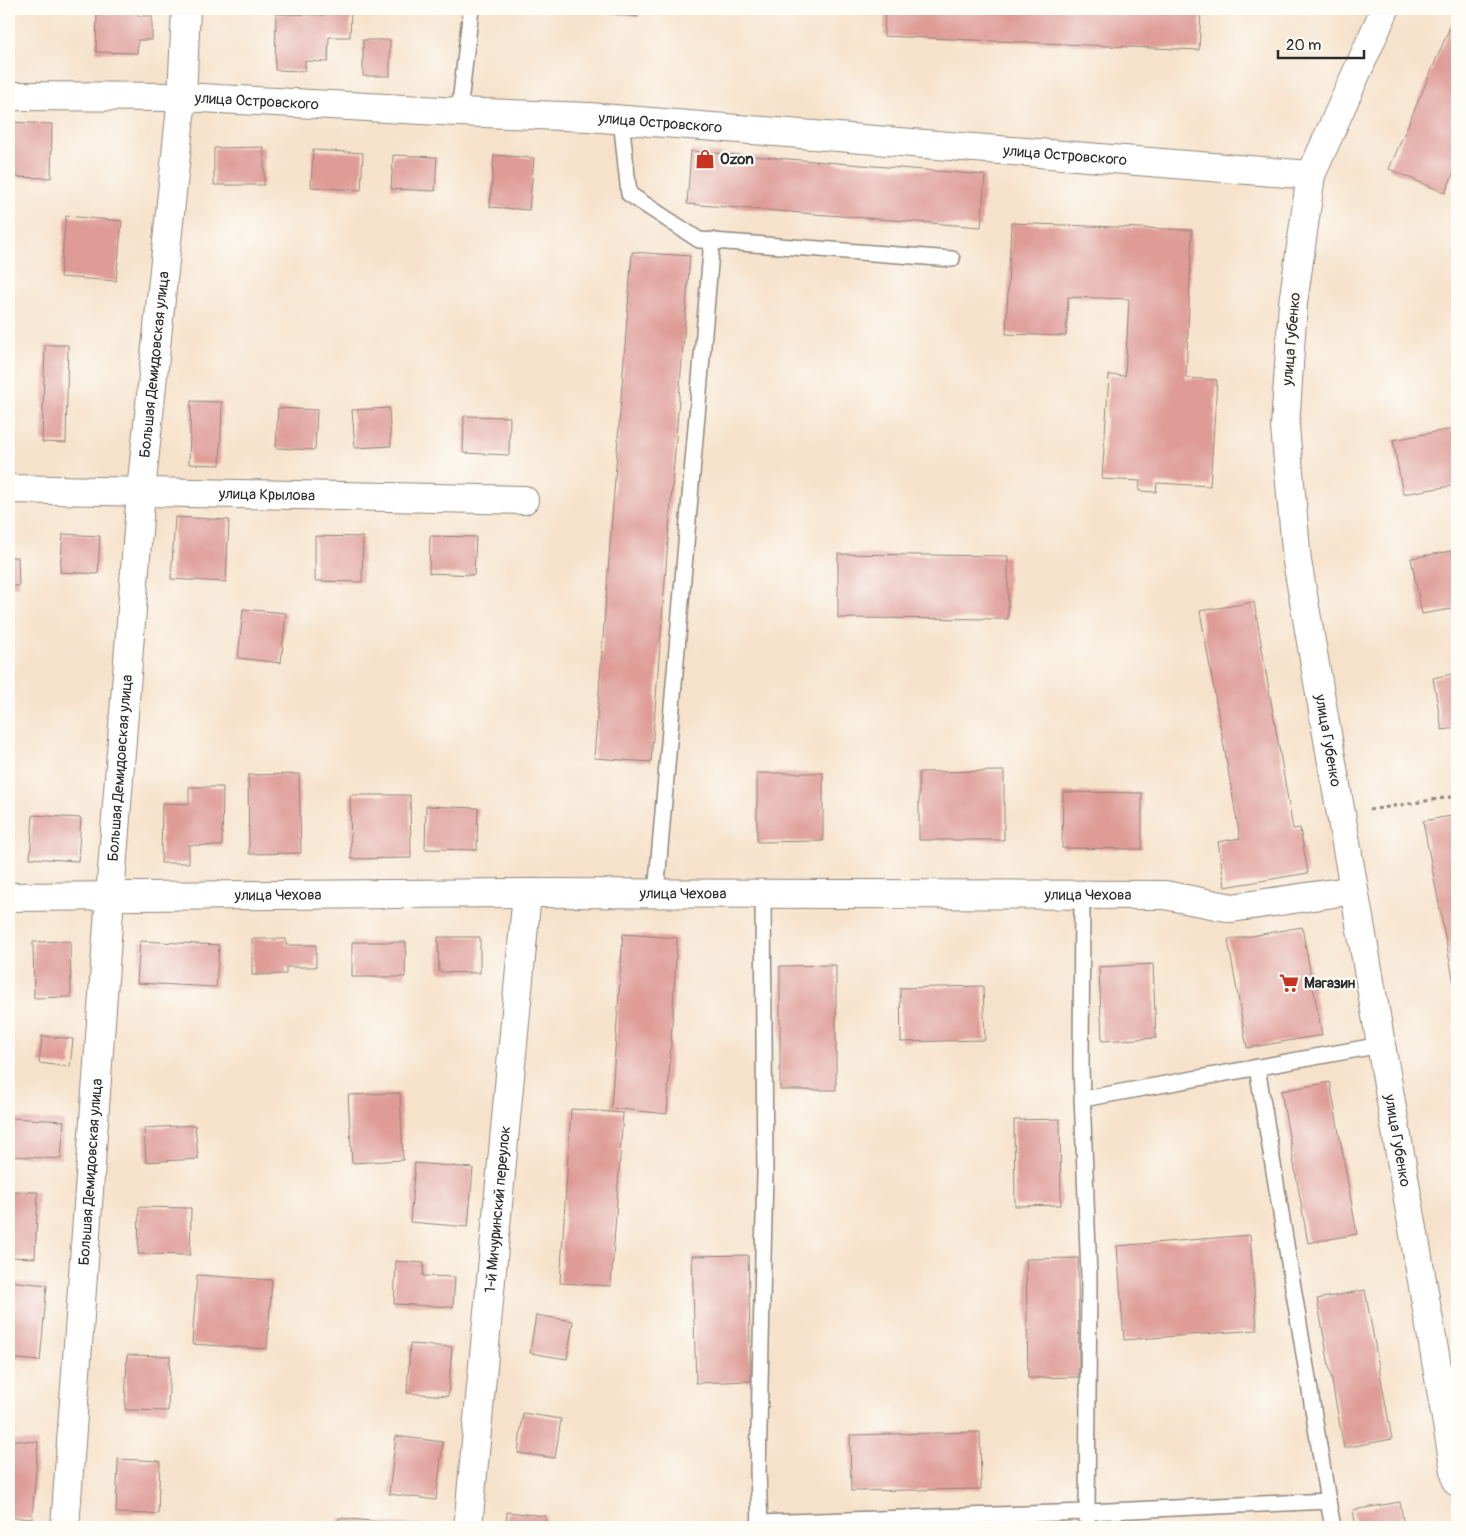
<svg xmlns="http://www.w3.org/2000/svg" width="1466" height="1536" viewBox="0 0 1466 1536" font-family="Pangolin,sans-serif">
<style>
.building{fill:#df9c97}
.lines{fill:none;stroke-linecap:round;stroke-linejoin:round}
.lane-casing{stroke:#90867b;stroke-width:18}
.street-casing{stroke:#90867b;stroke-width:30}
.path{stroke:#90867b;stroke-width:3;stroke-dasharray:4 4;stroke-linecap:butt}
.lane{stroke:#fff;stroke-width:15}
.street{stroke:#fff;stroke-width:28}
.labels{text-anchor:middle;stroke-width:4.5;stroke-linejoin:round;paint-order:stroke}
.street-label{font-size:15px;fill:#2b2b2b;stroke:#fdfcf7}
.poi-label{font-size:15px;font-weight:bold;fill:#2b2b2b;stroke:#fdfcf7;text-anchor:start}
</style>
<rect width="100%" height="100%" fill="#fdfcf7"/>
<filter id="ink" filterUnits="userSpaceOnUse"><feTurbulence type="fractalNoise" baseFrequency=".02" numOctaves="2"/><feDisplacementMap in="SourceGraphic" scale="10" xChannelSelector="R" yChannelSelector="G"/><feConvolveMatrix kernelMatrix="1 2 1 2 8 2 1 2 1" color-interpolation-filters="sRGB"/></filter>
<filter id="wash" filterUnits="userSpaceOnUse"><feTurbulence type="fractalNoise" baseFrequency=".0096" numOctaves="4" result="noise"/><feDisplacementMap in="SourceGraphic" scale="20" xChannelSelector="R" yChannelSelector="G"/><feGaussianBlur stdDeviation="1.12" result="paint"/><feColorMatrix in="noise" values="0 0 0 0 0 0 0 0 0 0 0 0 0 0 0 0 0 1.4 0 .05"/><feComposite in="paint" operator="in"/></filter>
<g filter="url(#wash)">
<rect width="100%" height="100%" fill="#f6e2cb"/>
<g id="blocks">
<g class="building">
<path d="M97 9H138V16H152V40H138L137 53 96 52Z"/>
<path d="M325 9H351L350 37H329L328 62 305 61V71L275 70 276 14 325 15Z"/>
<path d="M578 9H639L638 17Z"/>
<path d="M885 9H1201L1199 50 884 36Z"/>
<path d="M1457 11V165L1445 193 1389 169Z"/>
<rect x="363" y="40" width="27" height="36"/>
<path d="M9 122 52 124 51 178 9 177Z"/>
<path d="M264 147V185H214V148Z"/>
<path d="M313 150 363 153 361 190 311 187Z"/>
<path d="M691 151 985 175 981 227 687 204Z"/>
<path d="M393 155 437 157 435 191 391 189Z"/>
<path d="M494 155 534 158 529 210 490 207Z"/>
<path d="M66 216 122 221 116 281 60 277Z"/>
<path d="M1011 223 1192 230 1186 378 1217 380 1210 486 1157 483 1156 492 1139 491 1140 481 1102 479 1109 375 1125 376 1129 299 1068 297 1066 336 1006 334Z"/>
<path d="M632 252 690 256 651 762 594 758Z"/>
<path d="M45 345H68L66 443 42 442Z"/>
<path d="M191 401 222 402 220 465 189 464Z"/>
<rect x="9" y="404" width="3" height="40"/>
<path d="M278 408 317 410 315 450 276 448Z"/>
<path d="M389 408 391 446 355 448 352 410Z"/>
<path d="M464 416 510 417 509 455 463 453Z"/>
<path d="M1457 428V485L1403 494 1393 440Z"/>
<path d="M175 517 229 520 226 582 171 579Z"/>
<path d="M63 534 100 536 98 574 60 572Z"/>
<path d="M315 536 363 537 362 582 315 581Z"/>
<path d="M430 536 476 537 474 575 429 573Z"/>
<path d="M1457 550V608L1422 614 1411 558Z"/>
<path d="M838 554 1008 556V619L838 618Z"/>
<path d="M9 557H18L19 586H9Z"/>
<path d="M1254 602 1293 829 1300 828 1308 873 1225 887 1218 842 1240 838 1200 611Z"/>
<path d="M243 609 286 613 281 663 238 658Z"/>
<path d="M1457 673V728L1442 730 1433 678Z"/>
<path d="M1004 771V840H919V772Z"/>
<path d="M757 773H823V841L757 842Z"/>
<path d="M299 774 301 853 249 854 248 775Z"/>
<path d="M189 787H223L222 846 189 845V863H161L162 803 189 804Z"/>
<path d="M1063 792 1142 793V849L1062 848Z"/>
<path d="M350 795H410L411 858 351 859Z"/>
<path d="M426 806 478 808 477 850 425 849Z"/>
<path d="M33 815 81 818 78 861 30 858Z"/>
<path d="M1457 815V994H1456L1423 821Z"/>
<path d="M1302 927 1322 1035 1247 1048 1228 940Z"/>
<path d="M623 934 677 938 667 1114 611 1108Z"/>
<path d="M438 937H480V973L439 972Z"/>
<path d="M252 939H286V945H316V967H286V974L252 975Z"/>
<path d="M70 941 71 997 34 998 33 942Z"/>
<path d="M140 941 219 945 216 987 137 983Z"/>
<path d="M352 942H406L405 977H352Z"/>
<path d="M1153 964 1156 1038 1102 1041 1099 967Z"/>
<path d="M836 965V1090H780V966Z"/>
<path d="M983 986 985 1040 901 1042 900 988Z"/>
<path d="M42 1036 73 1039 70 1067 39 1063Z"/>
<path d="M1330 1082 1357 1234 1308 1243 1281 1091Z"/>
<path d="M400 1093 403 1160 352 1163 348 1095Z"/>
<path d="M571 1109 623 1113 611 1286 560 1283Z"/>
<path d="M11 1118 64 1121 61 1159 9 1156Z"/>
<path d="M1060 1119 1061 1205 1015 1206 1014 1120Z"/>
<path d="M195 1125 198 1159 146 1162 144 1128Z"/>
<path d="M415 1163 473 1168 468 1227 410 1222Z"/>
<path d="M9 1191 38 1192 35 1258 9 1257Z"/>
<path d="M139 1207 191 1208 190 1255 138 1254Z"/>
<path d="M1250 1235 1257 1330 1124 1340 1117 1246Z"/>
<path d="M748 1255 751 1381 696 1383 692 1256Z"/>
<path d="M1078 1258 1079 1377 1028 1378 1026 1259Z"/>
<path d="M396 1261 424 1263 423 1276 455 1277 453 1307 394 1304Z"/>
<path d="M197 1275 272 1280 267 1349 192 1344Z"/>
<path d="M9 1281 47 1285 40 1361 9 1358Z"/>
<path d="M1365 1290 1392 1439 1344 1448 1317 1299Z"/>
<path d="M536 1315 573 1321 567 1359 530 1353Z"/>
<path d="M410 1344 452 1347 448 1396 407 1393Z"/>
<path d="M127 1355 170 1356 168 1411 125 1410Z"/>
<path d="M523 1413 561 1419 555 1458 518 1453Z"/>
<path d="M980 1432 981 1489 851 1491 850 1435Z"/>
<path d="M396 1436 443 1442 436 1500 389 1494Z"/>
<path d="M9 1440 38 1442 32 1519 9 1517Z"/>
<path d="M118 1459 160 1461 158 1514 116 1513Z"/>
<path d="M1400 1502 1404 1527H1356L1353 1510Z"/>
<path d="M507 1512 546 1516 545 1527H506Z"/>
<path d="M339 1518 423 1526V1527H338Z"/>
</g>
</g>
</g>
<g filter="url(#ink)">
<use href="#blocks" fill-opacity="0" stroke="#90867b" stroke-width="1"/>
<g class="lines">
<defs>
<g id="lane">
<path d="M459 112 471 9"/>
<path d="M621 119 629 194 699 240 952 259"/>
<path d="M656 894 712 240"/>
<path d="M1257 1067 1328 1501"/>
<path d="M1083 1099 1381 1045"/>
<path d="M759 1523 1087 1512 1089 1277 1081 1068 1082 895"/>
<path d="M760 1527 758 1471 765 1173 763 894"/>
<path d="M1087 1527V1512L1328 1501 1333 1527"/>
</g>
<g id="street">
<path id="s1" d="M1385 9 1311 175 1293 303 1285 427 1297 561 1457 1482"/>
<path id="s2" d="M9 96 182 97 459 112 589 117 1311 175"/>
<path id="s3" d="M9 489 524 500"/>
<path id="s4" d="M9 897 527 893 1165 895 1232 908 1354 890"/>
<path id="s5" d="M65 1527 110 896 141 491 182 97 186 9"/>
<path id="s6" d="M468 1527 527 893"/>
</g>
</defs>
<use href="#lane" class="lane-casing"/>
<use href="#street" class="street-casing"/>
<path class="path" d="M1369 810 1457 796"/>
<use href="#lane" class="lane"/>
<use href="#street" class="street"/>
</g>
</g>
<defs>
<symbol id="shop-bare" viewBox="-9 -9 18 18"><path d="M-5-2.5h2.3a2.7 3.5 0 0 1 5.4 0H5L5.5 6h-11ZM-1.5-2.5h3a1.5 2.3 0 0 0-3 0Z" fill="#c8321e" stroke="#fdfcf7" stroke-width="2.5" paint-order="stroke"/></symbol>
<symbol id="supermarket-bare" viewBox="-9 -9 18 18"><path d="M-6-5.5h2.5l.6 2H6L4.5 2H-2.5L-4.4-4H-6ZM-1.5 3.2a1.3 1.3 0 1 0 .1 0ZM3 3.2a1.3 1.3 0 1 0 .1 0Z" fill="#c8321e" stroke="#fdfcf7" stroke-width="2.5" paint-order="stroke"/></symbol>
</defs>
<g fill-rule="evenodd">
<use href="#shop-bare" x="691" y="145" width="28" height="28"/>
<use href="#supermarket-bare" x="1275" y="969" width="28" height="28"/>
</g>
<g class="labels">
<g class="street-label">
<text dy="5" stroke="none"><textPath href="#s2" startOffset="248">улица Островского</textPath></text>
<text dy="5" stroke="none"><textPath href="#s2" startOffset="652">улица Островского</textPath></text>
<text dy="5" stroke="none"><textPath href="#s2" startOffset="1058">улица Островского</textPath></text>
<text transform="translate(1291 339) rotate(-85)" y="5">улица Губенко</text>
<text dy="5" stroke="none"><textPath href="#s5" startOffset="1166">Большая Демидовская улица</textPath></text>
<text dy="5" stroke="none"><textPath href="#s3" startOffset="258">улица Крылова</textPath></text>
<text dy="5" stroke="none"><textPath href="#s1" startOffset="752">улица Губенко</textPath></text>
<text dy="5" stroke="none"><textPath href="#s5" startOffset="761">Большая Демидовская улица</textPath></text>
<text dy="5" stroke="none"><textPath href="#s4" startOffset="674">улица Чехова</textPath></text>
<text dy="5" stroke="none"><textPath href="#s4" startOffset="269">улица Чехова</textPath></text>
<text dy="5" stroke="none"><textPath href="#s4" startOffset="1079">улица Чехова</textPath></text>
<text dy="5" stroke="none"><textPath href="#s1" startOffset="1158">улица Губенко</textPath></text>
<text dy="5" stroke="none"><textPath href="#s5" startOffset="356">Большая Демидовская улица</textPath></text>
<text dy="5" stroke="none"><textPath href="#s6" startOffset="319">1-й Мичуринский переулок</textPath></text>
</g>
<g class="poi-label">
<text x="720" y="164">Ozon</text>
<text x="1304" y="988">Магазин</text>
</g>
</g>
<rect width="1466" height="1536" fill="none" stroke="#fdfcf7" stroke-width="30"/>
<path d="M1278 50v8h86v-8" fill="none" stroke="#2b2b2b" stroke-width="2.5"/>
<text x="1286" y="50" font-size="15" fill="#2b2b2b" stroke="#fdfcf7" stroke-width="4" paint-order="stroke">20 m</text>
</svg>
